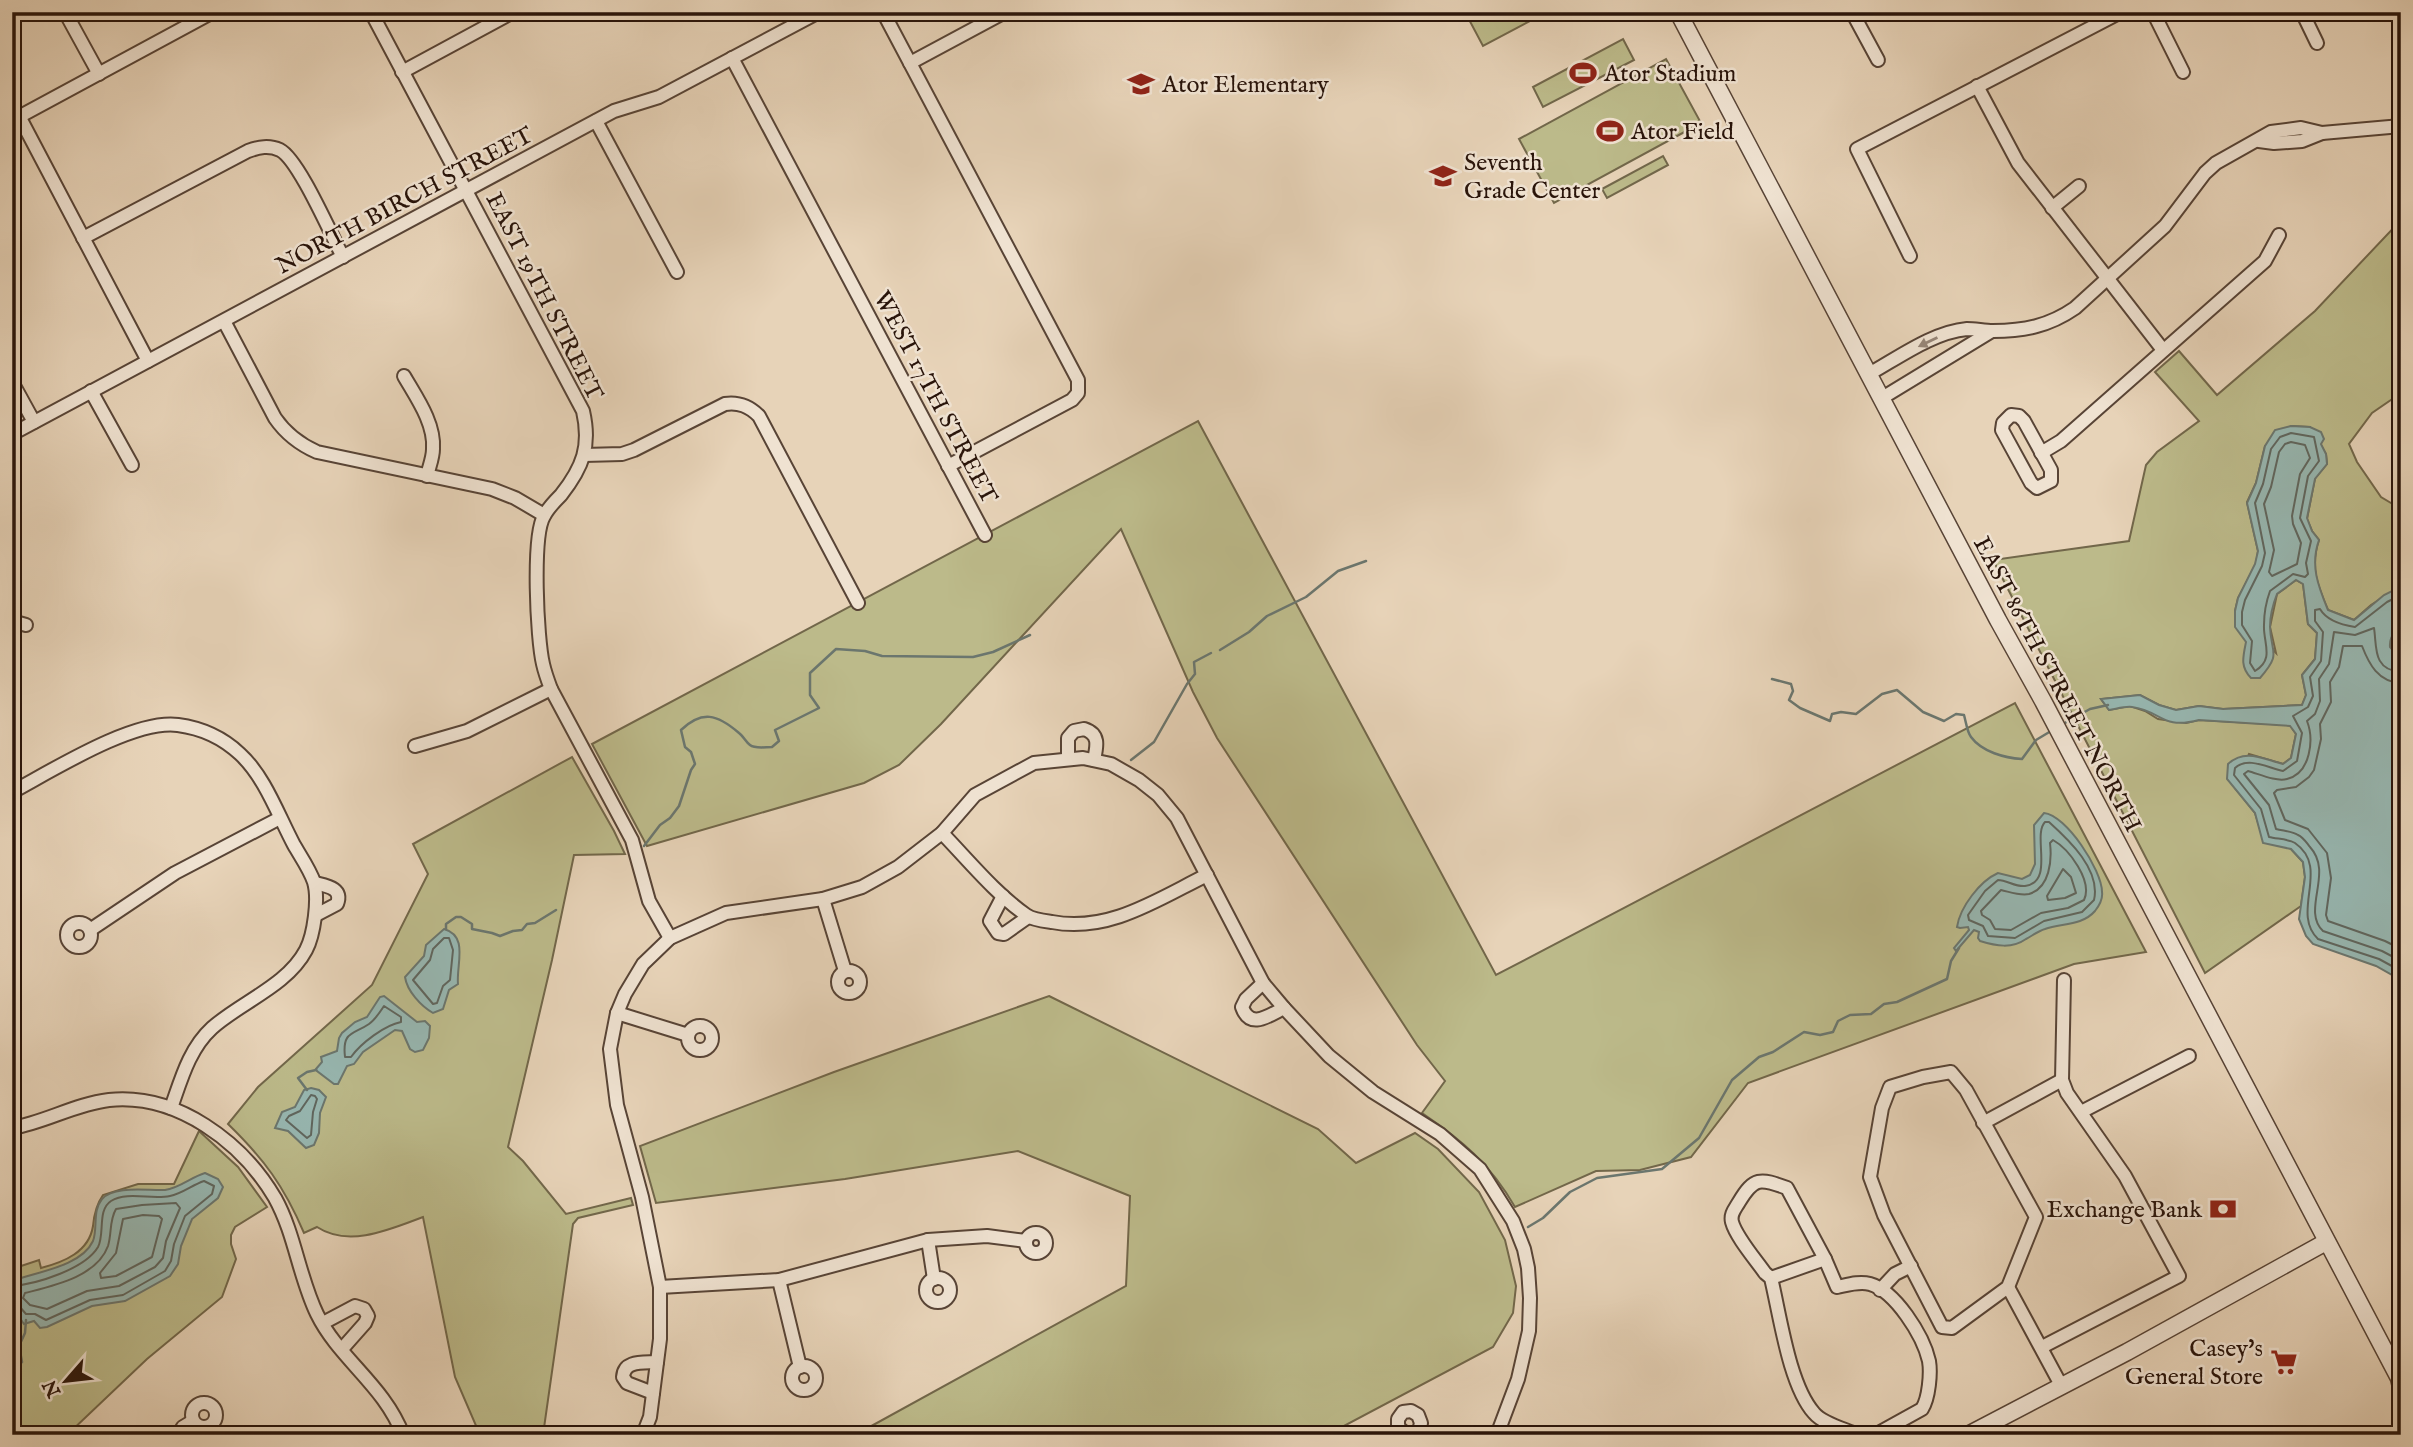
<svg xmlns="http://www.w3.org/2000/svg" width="2413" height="1447" viewBox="0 0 2413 1447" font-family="'IM FELL English',serif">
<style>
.green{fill:#bcba8a;stroke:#72674a;stroke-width:2}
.water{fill:#97b7b1;stroke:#6b766e;stroke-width:2}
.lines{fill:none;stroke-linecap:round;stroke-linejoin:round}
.shore{stroke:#60665e;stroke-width:2}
.stream{stroke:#6b766e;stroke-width:2.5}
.minor-casing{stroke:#584436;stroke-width:16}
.tertiary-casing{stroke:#584436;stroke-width:19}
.minor{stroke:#efe2d1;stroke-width:12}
.tertiary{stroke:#efe2d1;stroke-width:16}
.rail{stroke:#29140a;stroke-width:2.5;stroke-dasharray:12 12;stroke-linecap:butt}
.oneway{fill:#968577}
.labels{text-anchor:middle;stroke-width:5;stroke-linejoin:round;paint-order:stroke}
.poi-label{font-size:24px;fill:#29140a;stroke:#efe2d1;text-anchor:start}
.street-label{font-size:24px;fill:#29140a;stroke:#efe2d1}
</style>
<rect width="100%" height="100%" fill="#e7d3b8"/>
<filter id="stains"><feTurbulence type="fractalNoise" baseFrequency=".00286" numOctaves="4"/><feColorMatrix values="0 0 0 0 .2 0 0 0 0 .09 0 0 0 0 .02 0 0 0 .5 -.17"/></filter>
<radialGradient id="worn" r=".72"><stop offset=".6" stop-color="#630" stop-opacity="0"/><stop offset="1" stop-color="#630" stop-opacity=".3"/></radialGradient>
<g class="green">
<path d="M1465 12H1547L1483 46Z"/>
<path d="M1623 39 1634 60 1543 107 1533 87Z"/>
<path d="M1666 59 1701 123 1554 203 1519 139Z"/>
<path d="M1663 156 1668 165 1607 198 1602 189Z"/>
<path d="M2401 220V393L2372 413 2349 444 2357 462 2381 497 2401 509V592L2398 588 2371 605 2354 620 2328 610C2317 584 2310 567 2319 540L2312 531 2307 519 2315 478 2327 464 2326 454 2310 427 2291 426 2265 446 2256 483 2247 502 2258 551 2256 564 2238 598 2235 611 2276 653 2270 627 2277 594 2296 580 2303 584 2308 624 2317 633 2315 659 2302 675 2306 695 2302 705 2223 709 2199 706 2176 710 2159 705 2140 695 2101 699 2109 710 2130 706 2145 711 2158 719 2186 723 2199 720 2290 725 2296 734 2291 758 2283 764 2249 754 2235 788 2255 813 2259 826 2291 849 2303 862 2305 877 2301 906 2205 973 1993 560 2129 541 2146 465 2157 452 2199 421 2155 372 2179 351 2217 395 2315 311Z"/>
<path d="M1198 421 1496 975 2015 703 2146 952 2074 964 1748 1083 1691 1157 1640 1170 1596 1171 1515 1207C1490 1164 1462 1140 1422 1113L1445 1081 1417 1045 1217 738 1193 692 1121 529 941 724 899 765 864 783 647 846 592 744Z"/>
<path d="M2401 618V659L2390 647 2389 638Z"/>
<path d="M572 757 614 831 625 854 574 855 552 960 508 1147 523 1161 566 1214 631 1198 633 1205 578 1218 573 1224 543 1435H480L455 1377 423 1217C391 1229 349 1248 317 1227L304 1233C284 1186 264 1159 228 1124L258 1087 372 985 428 874 413 844Z"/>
<path d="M1049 996 1318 1129 1356 1163 1415 1133 1438 1149 1479 1192 1505 1240 1516 1286 1513 1313 1493 1347 1327 1435H855L1126 1286 1130 1196 1018 1151 845 1179 656 1203 640 1146 834 1072Z"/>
<path d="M199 1131 238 1167 267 1207 235 1227 231 1235V1244L236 1259 222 1297 147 1359 67 1435H12V1269L39 1260 41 1268C64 1262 89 1252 93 1226 94 1214 96 1205 103 1195L138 1184H174Z"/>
</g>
<g class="water">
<path d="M2291 426 2310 427 2321 432 2324 439 2321 444 2326 454 2327 464 2315 479 2307 518 2312 531 2319 540C2310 565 2318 586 2328 610L2354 620 2384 595 2398 588C2402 596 2403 613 2400 622 2396 632 2389 636 2390 647L2401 659V980L2376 966 2313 944 2306 936 2299 919 2305 877 2303 862 2291 849 2263 843 2255 813 2227 779 2228 764C2245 748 2263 759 2283 764L2291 758 2296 734 2290 726 2199 720C2161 730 2162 711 2132 707 2125 706 2116 709 2109 710L2101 699 2140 695 2159 705 2176 710 2199 706 2223 709 2302 705 2306 695 2302 675 2315 659 2317 633 2308 624 2303 584 2296 580 2277 594C2273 604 2270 616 2270 627 2271 654 2282 653 2260 678H2251C2240 667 2243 657 2246 642L2235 627V611L2238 598 2255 564 2258 551 2247 503 2256 483 2265 446 2275 430Z"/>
<path d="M2044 813C2066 815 2102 870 2102 892 2103 899 2099 906 2095 911 2082 926 2061 923 2045 929 2038 931 2032 936 2026 939 2012 949 1996 946 1980 941L1978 938 1979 932 1974 930 1956 951 1954 948 1969 930 1968 927 1960 928 1957 927C1960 907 1980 881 1998 873L2022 879 2030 875 2035 864 2034 825Z"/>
<path d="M444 929C469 936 456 965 458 984L449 990 443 1009 433 1013C421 1006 407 991 405 977L424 956 426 945Z"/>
<path d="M384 996 417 1022 425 1021 430 1026 429 1038 423 1050 415 1052 410 1049 402 1031 395 1030 363 1052 354 1064 347 1066 338 1084H334L317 1071 316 1069 322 1062 321 1057 337 1051 339 1038 342 1033 355 1022 367 1017 380 997Z"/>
<path d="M311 1088 319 1090 326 1097 320 1113 319 1133 314 1145 306 1148 288 1131 275 1128 282 1112 295 1107 304 1090Z"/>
<path d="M205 1173 218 1179 223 1187 218 1198 192 1219 181 1246 178 1264 170 1276 125 1301 92 1306 47 1327 40 1328 34 1321 24 1324 12 1307V1281C35 1272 81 1267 93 1241 98 1228 92 1211 102 1199 114 1185 149 1191 165 1190 180 1188 191 1177 205 1173Z"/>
</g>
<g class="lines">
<g class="shore">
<path d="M2291 433 2314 437 2319 461 2308 476 2300 518 2311 541 2306 563 2308 574 2305 577 2293 574 2270 591C2266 602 2264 613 2264 625 2263 643 2275 659 2255 671L2250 663 2252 641 2242 625V612L2245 600 2262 566 2265 553 2255 503 2263 484 2271 449 2280 437Z"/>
<path d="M2291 442 2305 445 2310 458 2300 474 2292 516 2293 524 2301 543 2297 564 2272 576 2269 572 2274 550 2264 504 2271 487 2279 452 2285 444Z"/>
<path d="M2401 595 2387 602 2355 627C2342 625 2327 621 2320 609L2315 610V621L2323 632 2321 661 2310 677 2313 696 2308 707 2293 716 2302 733 2297 761 2283 771C2268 768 2248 756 2235 768L2234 775 2261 809 2269 837C2277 839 2289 839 2295 843 2331 868 2290 912 2318 939L2379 959 2401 971"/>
<path d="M2401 672C2372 670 2377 646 2374 628L2355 635 2334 632 2329 664 2319 679 2320 701 2315 714 2307 721C2314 739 2311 773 2287 779 2276 782 2259 774 2248 771L2244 774 2269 805 2276 829C2283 831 2292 831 2298 835 2303 837 2306 842 2310 847 2334 873 2301 910 2323 931L2382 951 2401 961"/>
<path d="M2401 683C2378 682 2369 664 2362 646H2343L2339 667 2330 682 2331 702 2320 724 2321 739 2314 770 2309 777 2296 787 2277 790 2274 793 2285 820 2308 829 2327 853 2331 878 2326 915 2328 921 2385 941 2401 949"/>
<path d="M2045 822H2049C2069 840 2101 870 2094 900L2082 912 2044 921 2015 938 1988 936 1983 926 1969 920 1968 915 1985 891 1998 880C2007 880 2015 887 2025 886 2055 882 2032 835 2045 822Z"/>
<path d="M2053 840C2069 849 2093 881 2084 900L2068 908 2041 913 2011 930 1995 929 1990 920 1982 915 1981 911 2001 890C2010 892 2020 896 2029 894 2050 888 2052 860 2050 843Z"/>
<path d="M2063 869 2071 877 2076 893 2065 898 2048 900 2047 896Z"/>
<path d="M444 938H449L453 950 450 980 443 986 437 1003 433 1004 413 980 430 960 433 949Z"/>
<path d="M384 1006 401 1017V1022C385 1025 361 1043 351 1057H345C342 1031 353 1035 369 1024 375 1020 380 1012 384 1006Z"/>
<path d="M311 1095 315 1096 317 1099 313 1112 311 1135 307 1138 286 1120 289 1116 300 1111Z"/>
<path d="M176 1203 180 1208 166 1241 163 1258 155 1267 119 1286 87 1291 47 1309 30 1305 23 1298 25 1293C52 1286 97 1277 108 1246 112 1233 109 1221 116 1209L142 1205Z"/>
<path d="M143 1215 159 1216 162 1219 152 1257 116 1276 101 1278 100 1273 116 1253 123 1219Z"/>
<path d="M12 1286C37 1284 85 1269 98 1247 105 1234 97 1210 111 1201 128 1191 151 1200 170 1196 182 1194 192 1185 204 1181L214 1186 212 1194 185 1216 174 1244 171 1261 165 1271 123 1295 90 1300 46 1320 35 1314H26L19 1306 12 1305"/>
</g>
<g class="stream">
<path d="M1220 650 1249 632 1267 616 1306 597 1338 571 1366 561"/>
<path d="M1772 679 1791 684 1793 691 1789 700 1800 708 1830 721 1832 714 1841 712 1856 714 1882 694 1897 690 1923 712 1944 721 1956 714 1964 715C1966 722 1967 732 1971 737 1982 752 2005 758 2022 759L2036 740 2051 731"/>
<path d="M2063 724 2090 709 2108 705"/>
<path d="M1131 760 1154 742 1187 684 1195 674 1194 662 1211 653"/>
<path d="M644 846 660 825 670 818 679 806 691 770 695 764 691 752 685 747 681 730C702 710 717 714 739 733 743 736 746 742 750 745 755 749 765 747 772 747L779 741 775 730 819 708 810 695V673L836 649 865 651 882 656 973 657 993 652 1030 635"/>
<path d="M446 929V924L456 917H461L472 924V929L492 933 500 936 513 931 522 930 527 924 535 923 556 910"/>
<path d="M307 1090 298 1078 307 1072 316 1070"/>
<path d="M1528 1227 1543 1218 1570 1192 1597 1178 1662 1169 1699 1138 1732 1080 1759 1057 1773 1052 1804 1032 1820 1035 1833 1032 1838 1021 1850 1015 1871 1014 1884 1004 1897 1002 1947 979 1951 961 1959 948"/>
<path d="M12 1371 22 1362 19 1346 25 1333 26 1320"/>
</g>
<defs>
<g id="minor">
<path d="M65 12 99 74"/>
<path d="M371 12 583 411C591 446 583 467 561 495 555 501 548 508 544 516 532 536 537 639 543 664 545 673 548 681 551 689L632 840 649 901 670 938"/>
<path d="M883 12 1078 380V393L1072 400 948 466"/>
<path d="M1852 12 1878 60"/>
<path d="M2153 12 2183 72"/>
<path d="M2302 12 2317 43"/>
<path d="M732 58 985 535"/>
<path d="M910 63 1005 12"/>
<path d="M402 72 513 12"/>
<path d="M1977 86 2018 163 2163 350"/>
<path d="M19 116 148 361"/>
<path d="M13 120 213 12"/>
<path d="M596 121 677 272"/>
<path d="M2259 141 2274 143 2302 141 2322 133 2401 126"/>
<path d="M2052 208 2079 186"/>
<path d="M83 238 248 151C259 147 269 145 280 150 299 160 331 235 343 257"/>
<path d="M1910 256 1857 149 2121 12"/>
<path d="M224 321 275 418C286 434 299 444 317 452L492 489 515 498 544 515"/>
<path d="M1869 374C1898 358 1933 332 1967 329 1975 329 1985 331 1993 331 2024 331 2049 326 2075 308L2165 226 2205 173 2216 163 2271 132 2301 128 2322 133"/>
<path d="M404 376C416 397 435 423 433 449 433 458 429 467 427 476"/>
<path d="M12 382 34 422"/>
<path d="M91 391 132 465"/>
<path d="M1882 398 1992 331"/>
<path d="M2011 415 2019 416 2024 421 2051 470V481L2037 488 2031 483 2002 430 2003 423Z"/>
<path d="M12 434 614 111 659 97 819 12"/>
<path d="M2041 453 2061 441 2265 261 2279 235"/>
<path d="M584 455 622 454 634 450 725 404C739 402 749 406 759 416L858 603"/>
<path d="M12 621 26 625"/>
<path d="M415 746 467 731 551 689"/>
<path d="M1068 758V738L1074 731 1084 729C1100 734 1097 746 1094 760"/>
<path d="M12 792C53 770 134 719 178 725 201 728 223 738 240 754 265 777 278 815 294 845 301 857 310 870 314 882 319 899 314 935 306 950 287 986 241 1002 212 1028 189 1049 181 1080 171 1108"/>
<path d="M942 833C969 861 995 893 1026 915 1033 920 1044 921 1052 922 1109 933 1158 899 1207 875"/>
<path d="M315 883C327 886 343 888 337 904L316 915"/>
<path d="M1003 896 990 921 998 933 1004 934 1028 917"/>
<path d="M823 899 845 971"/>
<circle cx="79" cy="935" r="12"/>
<path d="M90 930 175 873 280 818"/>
<circle cx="849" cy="982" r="11"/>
<path d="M1263 983 1246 999 1242 1007C1250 1030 1268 1016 1284 1008"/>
<path d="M617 1013 688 1035"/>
<circle cx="700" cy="1038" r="12"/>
<path d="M1951 1072 1966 1090 2036 1217 2008 1287 1952 1328 1942 1327 1884 1215 1870 1177 1882 1108 1890 1087 1923 1077Z"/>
<path d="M2081 1112 2189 1056"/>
<path d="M1983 1123 2062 1080"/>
<path d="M12 1128C46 1122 75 1104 109 1100 177 1093 242 1142 275 1198 295 1234 299 1277 317 1314 339 1359 384 1385 403 1435"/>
<circle cx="1036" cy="1243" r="10"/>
<path d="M928 1240 934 1279"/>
<path d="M1771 1278 1825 1259"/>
<circle cx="938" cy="1290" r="12"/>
<path d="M779 1280 800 1367"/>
<path d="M660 1287 779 1280 928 1240 987 1236 1026 1241"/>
<path d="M2008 1287 2062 1387"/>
<path d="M1880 1290 1895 1274 1911 1266"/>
<path d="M323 1323 355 1306 364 1309 368 1316 365 1323 342 1349"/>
<path d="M2042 1347 2179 1276 2125 1176 2067 1093 2062 1080 2064 980"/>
<circle cx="804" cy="1378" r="12"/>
<path d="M653 1393 627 1383 623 1377C624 1360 643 1363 657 1362"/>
<circle cx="204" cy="1415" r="12"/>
<path d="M178 1435 183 1427 193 1421"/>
<path d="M643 1435 650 1417 660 1339V1287L642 1197 617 1105 610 1049 617 1013 625 994 643 964 670 938 726 913 823 899 862 887 898 867 942 833 975 795 1034 763 1083 758 1111 764 1139 780 1158 795 1177 818 1263 983 1284 1008 1329 1056 1373 1092 1440 1134 1480 1169 1513 1221 1524 1249 1528 1268 1530 1298 1529 1331 1518 1379 1497 1435"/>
<path d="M1407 1435 1398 1427V1419L1403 1412 1411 1411 1418 1415 1421 1423 1419 1431 1412 1435"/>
<path d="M1858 1435C1845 1429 1823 1424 1814 1413 1789 1385 1780 1315 1771 1278L1765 1273C1756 1260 1736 1237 1732 1222 1730 1214 1735 1209 1739 1202 1754 1177 1760 1178 1787 1188L1825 1259 1837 1287C1847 1285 1859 1281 1870 1284 1895 1291 1923 1335 1929 1361 1931 1373 1929 1398 1922 1409L1875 1435"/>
</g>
<g id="tertiary">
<path d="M1678 12 1998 620 2043 701 2399 1378 2401 1387"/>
<path d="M1968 1435 2127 1352 2326 1242"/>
</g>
</defs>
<use href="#minor" class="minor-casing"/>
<use href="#tertiary" class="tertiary-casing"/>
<use href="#minor" class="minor"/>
<use href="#tertiary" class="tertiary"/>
<path class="rail" d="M2385 1435 2401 1417"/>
</g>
<defs><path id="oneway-solid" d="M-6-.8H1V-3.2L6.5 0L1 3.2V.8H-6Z" transform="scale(1.75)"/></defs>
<use class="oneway" href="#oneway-solid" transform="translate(1928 342) rotate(154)"/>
<defs>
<symbol id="stadium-bare" viewBox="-9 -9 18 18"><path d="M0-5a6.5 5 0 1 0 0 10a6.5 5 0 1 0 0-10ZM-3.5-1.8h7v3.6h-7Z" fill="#8f2418" stroke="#efe2d1" stroke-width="2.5" paint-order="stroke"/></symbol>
<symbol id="school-bare" viewBox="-9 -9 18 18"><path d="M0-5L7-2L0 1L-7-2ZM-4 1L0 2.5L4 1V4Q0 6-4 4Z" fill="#8f2418" stroke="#efe2d1" stroke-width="2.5" paint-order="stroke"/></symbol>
<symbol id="bank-bare" viewBox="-9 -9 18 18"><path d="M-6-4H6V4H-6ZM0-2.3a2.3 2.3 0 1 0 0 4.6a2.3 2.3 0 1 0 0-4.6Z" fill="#8f2418" stroke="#efe2d1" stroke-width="2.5" paint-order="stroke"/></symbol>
<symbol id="supermarket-bare" viewBox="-9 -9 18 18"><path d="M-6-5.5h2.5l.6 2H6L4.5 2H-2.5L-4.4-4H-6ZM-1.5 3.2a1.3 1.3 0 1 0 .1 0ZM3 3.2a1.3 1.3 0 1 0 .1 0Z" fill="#8f2418" stroke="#efe2d1" stroke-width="2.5" paint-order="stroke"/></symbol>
</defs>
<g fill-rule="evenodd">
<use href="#stadium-bare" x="1564" y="54" width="38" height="38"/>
<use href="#school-bare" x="1122" y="65" width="38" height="38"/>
<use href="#stadium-bare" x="1591" y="112" width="38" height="38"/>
<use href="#school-bare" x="1424" y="157" width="38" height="38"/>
<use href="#bank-bare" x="2204" y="1190" width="38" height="38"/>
<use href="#supermarket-bare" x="2265" y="1343" width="38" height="38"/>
</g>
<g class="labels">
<g class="poi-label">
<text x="1604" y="81">Ator Stadium</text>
<text x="1162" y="92">Ator Elementary</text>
<text x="1631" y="139">Ator Field</text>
<text x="1464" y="170">Seventh<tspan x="1464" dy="28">Grade Center</tspan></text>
<text x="2202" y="1217" text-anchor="end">Exchange Bank</text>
<text x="2263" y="1356" text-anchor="end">Casey's<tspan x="2263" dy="28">General Store</tspan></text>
</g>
<g class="street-label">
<text transform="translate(404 200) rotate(-28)" y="8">NORTH BIRCH STREET</text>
<text transform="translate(545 296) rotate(63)" y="8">EAST 19TH STREET</text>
<text transform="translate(936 397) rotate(62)" y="8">WEST 17TH STREET</text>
<text transform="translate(2058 684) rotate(62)" y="8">EAST 86TH STREET NORTH</text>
</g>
</g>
<rect width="2413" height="1447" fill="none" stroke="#e7d3b8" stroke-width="42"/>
<rect x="14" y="14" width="2385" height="1419" fill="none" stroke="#29140a" stroke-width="3.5"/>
<rect x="21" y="21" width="2371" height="1405" fill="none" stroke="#29140a" stroke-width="2"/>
<g transform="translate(66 1381) rotate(242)" stroke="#efe2d1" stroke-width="5" paint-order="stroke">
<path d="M0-5L12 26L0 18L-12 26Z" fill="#29140a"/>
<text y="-10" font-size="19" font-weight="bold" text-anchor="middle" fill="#29140a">N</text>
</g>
<rect width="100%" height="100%" filter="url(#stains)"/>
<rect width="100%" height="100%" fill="url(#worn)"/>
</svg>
